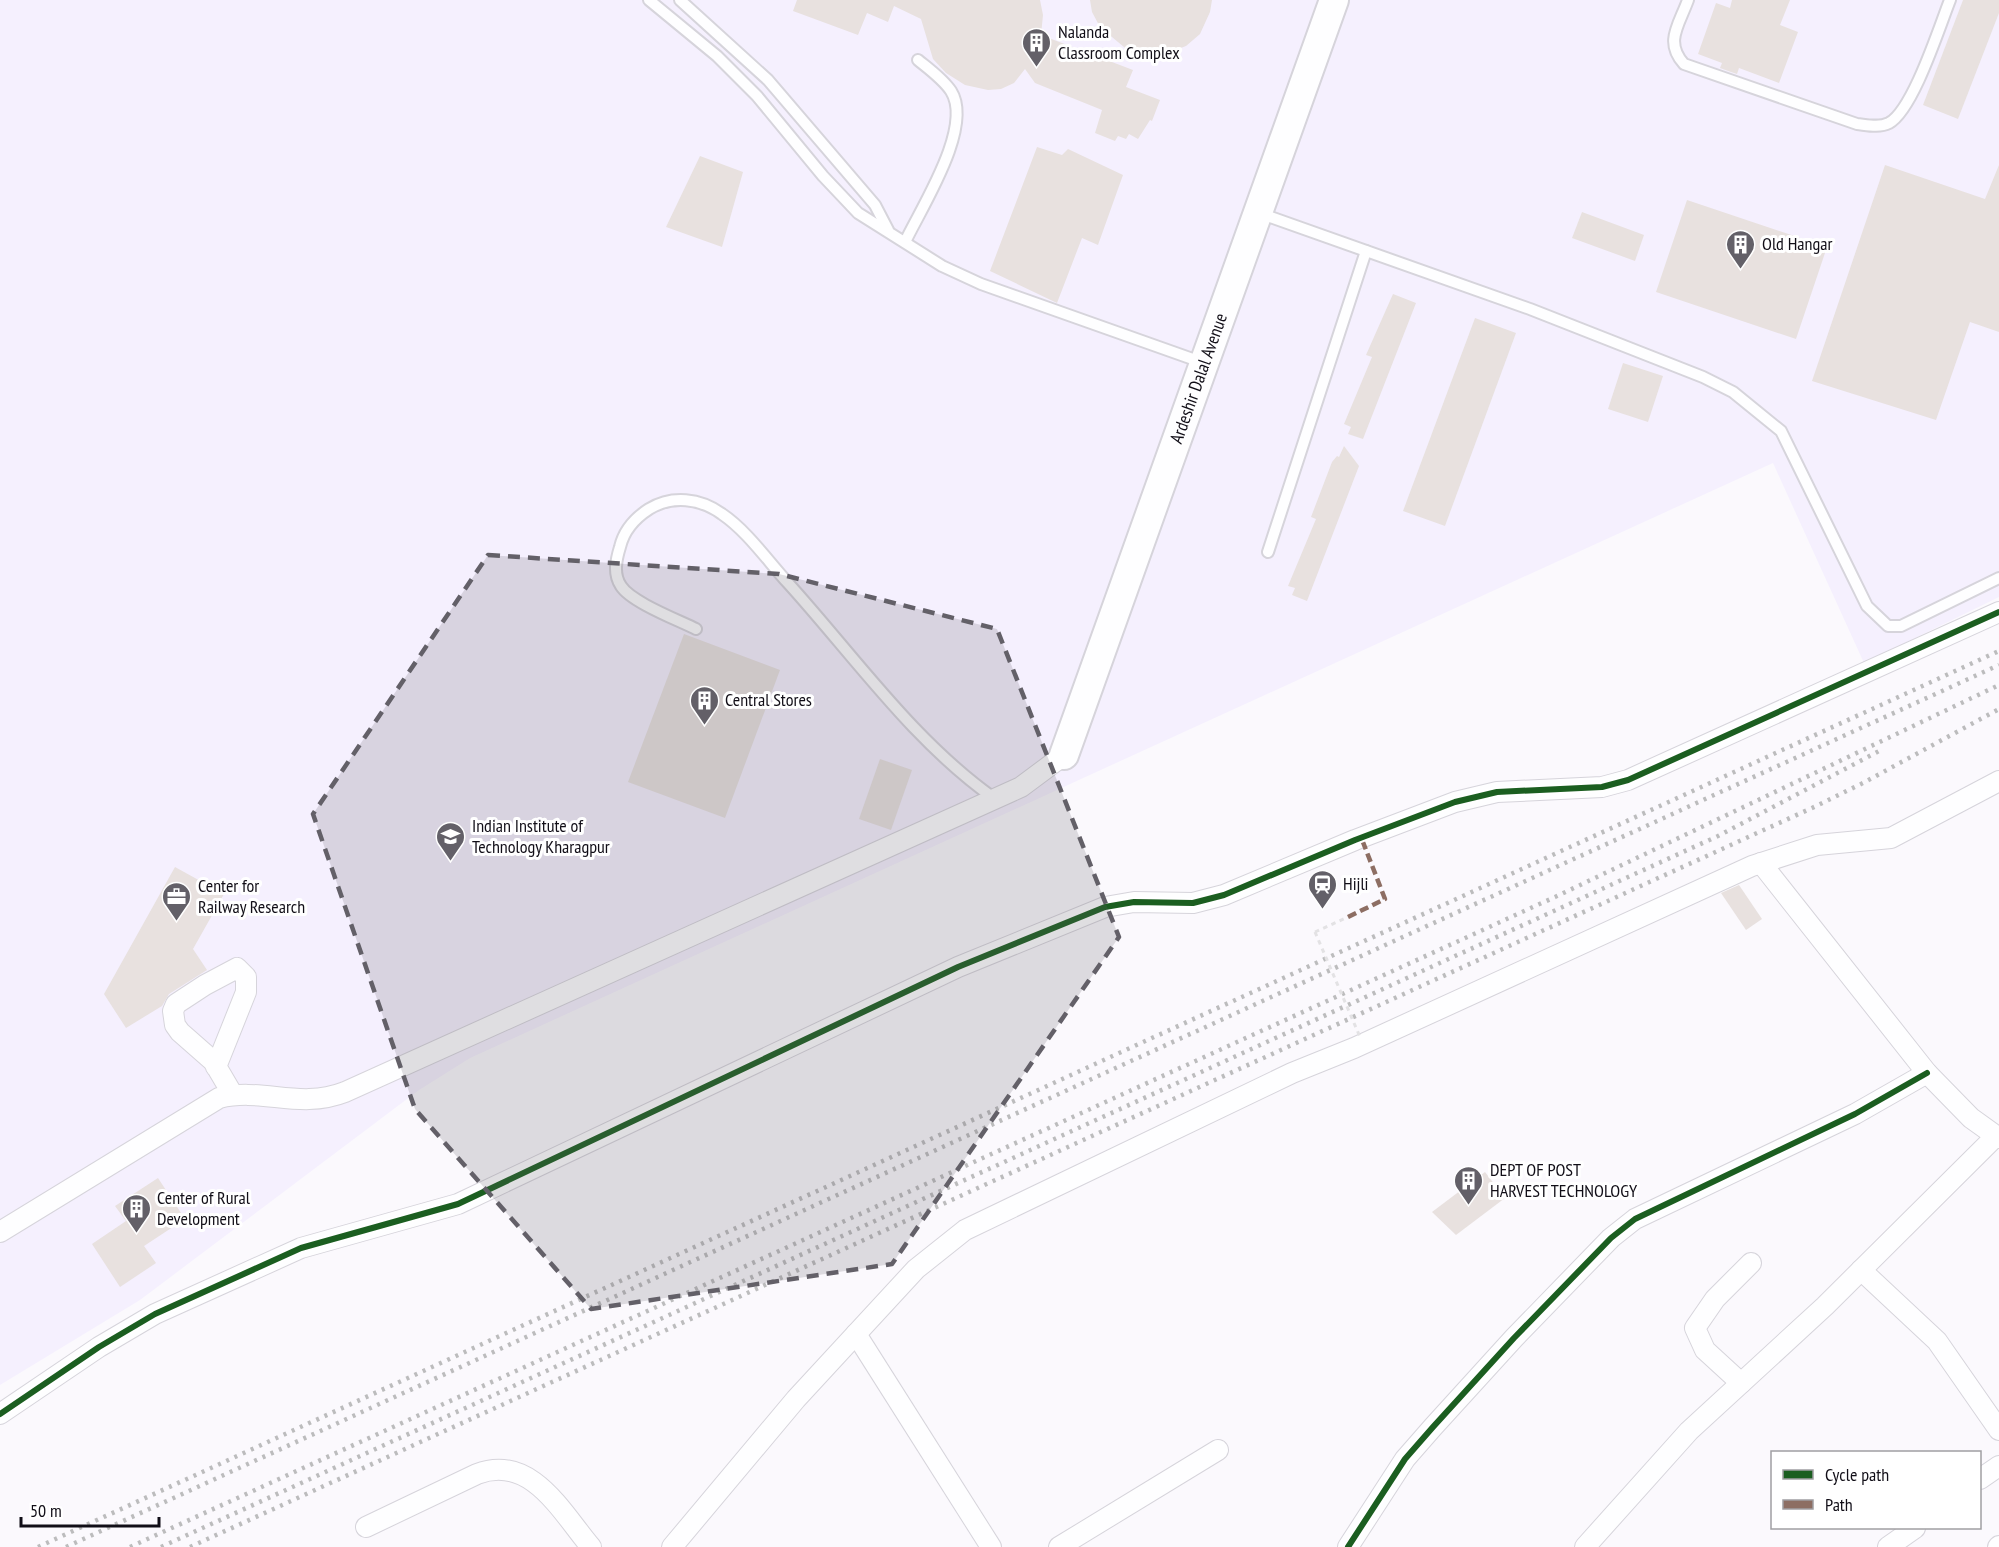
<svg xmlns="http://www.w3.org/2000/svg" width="1999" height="1547" viewBox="0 0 1999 1547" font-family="'PT Sans Narrow',sans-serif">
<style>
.built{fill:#f5f0fe}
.building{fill:#e8e1df}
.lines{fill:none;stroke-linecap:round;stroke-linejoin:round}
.lane-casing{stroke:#d6d4db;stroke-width:14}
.street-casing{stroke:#d6d4db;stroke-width:22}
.secondary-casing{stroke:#d6d4db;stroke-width:32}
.path{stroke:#e3e2e4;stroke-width:3;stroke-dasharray:4.5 4.5;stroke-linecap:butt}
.lane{stroke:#fefeff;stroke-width:10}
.street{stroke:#fefeff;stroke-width:20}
.secondary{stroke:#fefeff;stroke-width:28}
.rail{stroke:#bcbcbd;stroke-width:4.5;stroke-dasharray:3 6;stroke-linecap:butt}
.path-bridge{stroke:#e3e2e4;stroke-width:3;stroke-dasharray:4.5 4.5;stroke-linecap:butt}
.quiet{stroke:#8d6e63;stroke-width:4.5;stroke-dasharray:9 4.5;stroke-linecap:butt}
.cycleway-casing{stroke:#fff;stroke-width:10}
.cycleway{stroke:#1b5e20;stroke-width:6}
.marked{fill:#636068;fill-opacity:0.2;stroke:#636068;stroke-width:4.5;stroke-dasharray:12 8;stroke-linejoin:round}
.labels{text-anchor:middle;stroke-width:6;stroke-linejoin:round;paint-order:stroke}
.poi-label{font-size:18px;fill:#110e17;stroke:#fff;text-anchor:start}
.street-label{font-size:18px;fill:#110e17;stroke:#fff}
</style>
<rect width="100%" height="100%" fill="#fbf9fd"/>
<path class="built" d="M0 0H1999V597L1864 663 1773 463 470 1058 419 1090 140 1300 0 1385Z"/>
<g class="building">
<path d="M797 0H1040L1043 15 1041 35 1133 70 1126 87 1160 100 1152 121 1150 120 1138 139 1129 134 1126 139 1118 136 1115 141 1095 133 1102 110 1035 83 1025 69 1014 83 1001 89 988 90 965 85 946 73 933 59 921 19 894 6 888 22 867 13 858 35 793 11Z"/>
<path d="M1090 0H1212L1210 12 1200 34 1186 46 1168 53 1147 51 1136 57 1100 27 1092 12Z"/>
<path d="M1732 0H1790L1780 25 1798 32 1779 83 1739 68 1737 74 1731 72 1720 68 1722 63 1698 54 1716 3 1730 8Z"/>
<path d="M1963 0H1999V13L1958 119 1923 105Z"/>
<path d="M1037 147 1062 155 1068 149 1123 175 1098 245 1082 238 1057 303 990 271Z"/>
<path d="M700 156 743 172 722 247 666 227Z"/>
<path d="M1885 165 1985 199 1999 165V332L1970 322 1936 420 1812 381Z"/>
<path d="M1687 200 1827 247 1796 339 1656 292Z"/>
<path d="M1582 212 1644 235 1635 261 1572 238Z"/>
<path d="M1393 294 1416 303 1363 439 1348 434 1351 427 1344 424 1372 357 1366 355Z"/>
<path d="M1475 318 1516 333 1445 526 1403 511Z"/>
<path d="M1623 363 1663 376 1648 422 1608 409Z"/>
<path d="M1344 446 1359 466 1307 601 1292 595 1295 588 1288 586 1316 519 1311 517 1332 462 1337 456 1339 457Z"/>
<path d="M684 634 780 670 725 818 628 782Z"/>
<path d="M880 759 912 770 891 830 859 819Z"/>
<path d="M175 867 224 894 193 949 207 970 169 994 162 1006 126 1028 104 994Z"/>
<path d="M1739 885 1762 919 1746 930 1721 893Z"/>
<path d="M1485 1172 1505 1198 1456 1235 1432 1212Z"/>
<path d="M158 1178 185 1219 144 1246 156 1263 120 1287 92 1244 126 1221 115 1206Z"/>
</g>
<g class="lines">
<defs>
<g id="lane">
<path d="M649 0 717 56 757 96 823 176 858 213 942 266 981 284 1204 363"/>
<path d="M680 0 768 80 875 205 888 230"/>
<path d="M1688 0C1679 25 1664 42 1684 64L1857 124C1867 125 1879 128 1889 123 1913 110 1939 28 1950 0"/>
<path d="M1259 213 1530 309 1703 377 1733 392 1781 431 1867 606 1888 626H1901L1999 578"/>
<path d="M905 242C921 208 974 127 951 91 943 79 929 69 918 60"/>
<path d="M1268 552 1366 251"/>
<path d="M696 629C678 620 631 602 621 586 613 574 616 560 620 547 624 530 635 518 649 509 672 495 700 498 722 514 747 531 767 560 788 583 855 657 913 741 995 799"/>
</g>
<g id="street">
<path d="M1761 863 1927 1073 1971 1118 1999 1138"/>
<path d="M216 1067 246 992V977L237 968 205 985 176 1004 173 1011 175 1025 180 1032 213 1061 233 1095"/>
<path d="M0 1232 219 1098C263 1087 299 1110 345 1092L1021 787 1064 755"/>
<path d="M1861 1270 1937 1341 1999 1430"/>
<path d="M856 1334 991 1547"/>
<path d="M1741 1383 1705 1350 1695 1328 1715 1299 1751 1263"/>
<path d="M0 1414 99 1347 155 1314 301 1248 458 1204 958 967 1105 907 1134 902 1193 903 1224 895 1355 840 1455 802 1497 792 1602 787 1628 780 1999 612"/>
<path d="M1980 1479 1999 1466"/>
<path d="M366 1527 477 1474C531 1453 562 1513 591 1547"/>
<path d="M672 1547 796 1399 916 1269 965 1230 1292 1073 1354 1048 1752 866 1817 845 1891 838 1999 781"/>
<path d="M1059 1547 1218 1450"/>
<path d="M1348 1547 1405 1459 1433 1427 1514 1338 1611 1238 1635 1219 1855 1114 1927 1073"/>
<path d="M1585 1547 1689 1431 1825 1306 1996 1136"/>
<path d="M1888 1547 1915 1528"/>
<path d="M1998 1547 1999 1546"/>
</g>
<g id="secondary">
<path id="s1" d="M1064 755 1334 0"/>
</g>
</defs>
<use href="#lane" class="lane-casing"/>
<use href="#street" class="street-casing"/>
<use href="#secondary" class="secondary-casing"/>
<path class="path" d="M1315 932 1348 917"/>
<use href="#lane" class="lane"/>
<use href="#street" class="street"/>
<use href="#secondary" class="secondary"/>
<g class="rail">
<path d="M38 1547 1999 651"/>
<path d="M66 1547 1999 665"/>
<path d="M130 1547 1555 897 1999 685"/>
<path d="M161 1547 1718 836 1881 750"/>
<path d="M190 1547 1812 808 1863 783 1999 709"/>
</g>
<path class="path-bridge" d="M1315 932 1360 1037"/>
<path class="quiet" d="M1348 917 1385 899 1361 837"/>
<defs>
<g id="cycleway">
<path d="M0 1414 99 1347 155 1314 301 1248 458 1204 958 967 1105 907 1134 902 1193 903 1224 895 1355 840 1455 802 1497 792 1602 787 1628 780 1999 612"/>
<path d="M1348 1547 1405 1459 1433 1427 1514 1338 1611 1238 1635 1219 1855 1114 1927 1073"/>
</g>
</defs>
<use href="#cycleway" class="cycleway-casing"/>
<use href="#cycleway" class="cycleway"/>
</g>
<path class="marked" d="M488 555 779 574 997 629 1119 937 892 1264 591 1309 415 1109 313 814Z"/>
<defs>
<symbol id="building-pin" viewBox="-11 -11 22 30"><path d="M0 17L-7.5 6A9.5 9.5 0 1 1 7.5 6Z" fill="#636068" stroke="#fff"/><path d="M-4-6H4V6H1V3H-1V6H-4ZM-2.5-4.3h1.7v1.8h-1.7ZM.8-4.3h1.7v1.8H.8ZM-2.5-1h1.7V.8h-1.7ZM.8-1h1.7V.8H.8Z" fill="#fff"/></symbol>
<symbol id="university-pin" viewBox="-11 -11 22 30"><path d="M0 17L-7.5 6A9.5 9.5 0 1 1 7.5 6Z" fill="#636068" stroke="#fff"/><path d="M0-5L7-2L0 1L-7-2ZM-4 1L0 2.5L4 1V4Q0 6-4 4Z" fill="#fff"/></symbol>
<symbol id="station-pin" viewBox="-11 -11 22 30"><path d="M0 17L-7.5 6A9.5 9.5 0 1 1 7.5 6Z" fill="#636068" stroke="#fff"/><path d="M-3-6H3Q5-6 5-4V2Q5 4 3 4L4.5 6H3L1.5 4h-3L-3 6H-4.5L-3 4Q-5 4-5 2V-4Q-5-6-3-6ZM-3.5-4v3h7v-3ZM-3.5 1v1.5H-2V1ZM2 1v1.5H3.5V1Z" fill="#fff"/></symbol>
<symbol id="office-pin" viewBox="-11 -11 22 30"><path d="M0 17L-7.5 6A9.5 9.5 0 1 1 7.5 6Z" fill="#636068" stroke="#fff"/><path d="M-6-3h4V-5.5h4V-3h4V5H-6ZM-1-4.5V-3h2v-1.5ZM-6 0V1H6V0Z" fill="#fff"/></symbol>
</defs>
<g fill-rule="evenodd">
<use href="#building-pin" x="1020" y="26" width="33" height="45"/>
<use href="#building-pin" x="1724" y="228" width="33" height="45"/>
<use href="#building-pin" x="688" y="684" width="33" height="45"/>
<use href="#university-pin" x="434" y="820" width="33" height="45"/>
<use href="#station-pin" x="1306" y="868" width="33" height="45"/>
<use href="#office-pin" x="160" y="880" width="33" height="45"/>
<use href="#building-pin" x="1452" y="1164" width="33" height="45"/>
<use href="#building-pin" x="120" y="1192" width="33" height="45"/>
</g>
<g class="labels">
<g class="poi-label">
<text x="1058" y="38">Nalanda<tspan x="1058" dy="21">Classroom Complex</tspan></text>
<text x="1762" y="250">Old Hangar</text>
<text x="725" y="706">Central Stores</text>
<text x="472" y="832">Indian Institute of<tspan x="472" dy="21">Technology Kharagpur</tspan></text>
<text x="1343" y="890">Hijli</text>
<text x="198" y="892">Center for<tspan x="198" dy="21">Railway Research</tspan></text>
<text x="1490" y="1176">DEPT OF POST<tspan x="1490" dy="21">HARVEST TECHNOLOGY</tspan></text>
<text x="157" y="1204">Center of Rural<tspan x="157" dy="21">Development</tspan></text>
</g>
<g class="street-label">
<text dy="6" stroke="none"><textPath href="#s1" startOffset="400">Ardeshir Dalal Avenue</textPath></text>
</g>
</g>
<rect x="1771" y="1451" width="210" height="78" fill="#ffffff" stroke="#a09fa2" stroke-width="1.5"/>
<rect x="1783" y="1470" width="30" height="9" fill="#1b5e20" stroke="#a09fa2" stroke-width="1.5"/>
<text x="1825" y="1481" font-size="18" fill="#110e17">Cycle path</text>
<rect x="1783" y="1500" width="30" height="9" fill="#8d6e63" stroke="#a09fa2" stroke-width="1.5"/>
<text x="1825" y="1511" font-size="18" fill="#110e17">Path</text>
<path d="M21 1517v9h138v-9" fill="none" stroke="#110e17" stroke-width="3"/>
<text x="30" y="1517" font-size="18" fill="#110e17" stroke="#ffffff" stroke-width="4.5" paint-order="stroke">50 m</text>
</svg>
